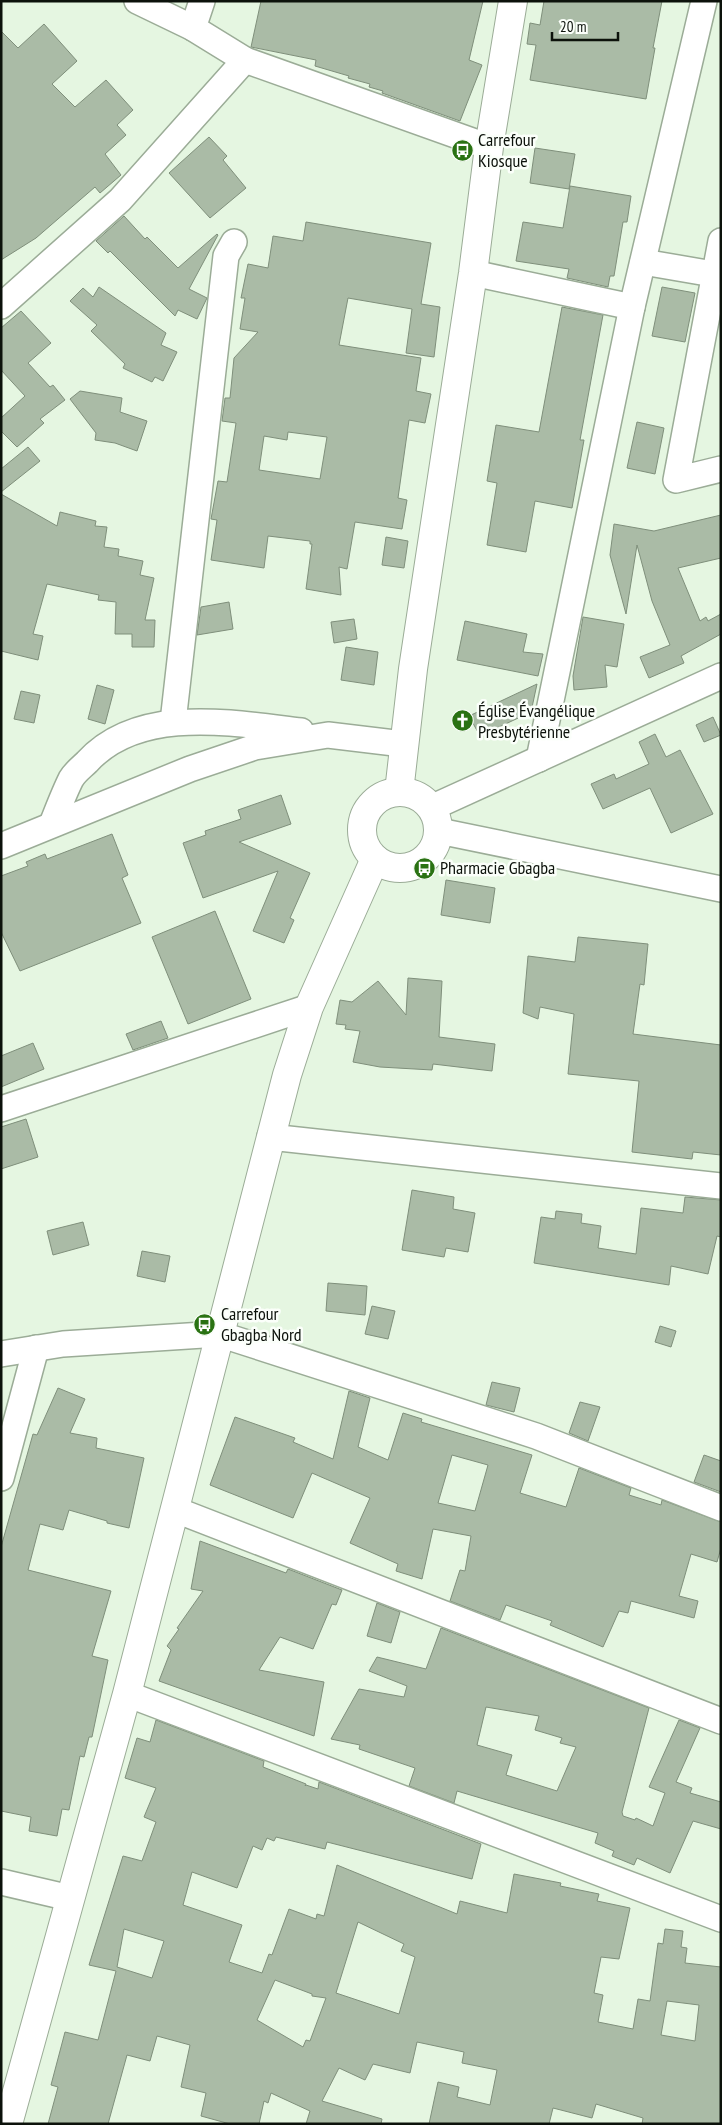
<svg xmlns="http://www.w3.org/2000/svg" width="722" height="2125" viewBox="0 0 722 2125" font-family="'PT Sans Narrow',sans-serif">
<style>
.building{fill:#aabba6;stroke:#7f8f7b;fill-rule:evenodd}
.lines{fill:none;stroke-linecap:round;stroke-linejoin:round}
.minor-casing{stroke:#9bac97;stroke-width:28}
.tertiary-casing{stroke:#9bac97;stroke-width:30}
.minor{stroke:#fff;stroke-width:25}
.tertiary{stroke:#fff;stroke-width:28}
.labels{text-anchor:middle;stroke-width:5;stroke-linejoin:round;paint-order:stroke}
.poi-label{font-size:18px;fill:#0c120b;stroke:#fbfffa;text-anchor:start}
</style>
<rect width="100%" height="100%" fill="#e5f6e1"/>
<g class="building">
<path d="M261 1H483L469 60 482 65 460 121 382 93 383 91 369 87 370 84 348 78 349 76 315 66 316 60 251 47Z"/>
<path d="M544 1H662L653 48H655L646 99 530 80 536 45 527 44 530 23 540 25Z"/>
<path d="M44 24 77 61 52 84 75 107 106 80 133 110 117 125 126 135 105 154 121 175 100 193 95 187 36 238 1 260V31L18 48Z"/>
<path d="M209 137 227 156 223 160 246 188 210 218 169 173Z"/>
<path d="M535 148 575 154 569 189 530 183Z"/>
<path d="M570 186 631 196 627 222H623L614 276H610L608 287 567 278 569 269 516 261 523 222 563 228Z"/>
<path d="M124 216 145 239 147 237 178 268 217 234 218 235 189 289 207 298 197 319 178 310 175 316 110 251 108 253 96 241Z"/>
<path d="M306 222 431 243 421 304 440 307 434 357 406 353 412 309 348 298 339 345 421 358 416 391 431 394 425 423 409 420 398 498 407 500 402 529 355 522 347 569 339 567 341 595 306 589 312 544H310V541L268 536 264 568 211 560 217 520 211 519 218 481 227 482 236 423 222 421 225 398H230L234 358 258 332 240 329 245 298H241L248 264 268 268 273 236 303 241ZM288 432 327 437 320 479 259 470 264 436 287 440Z"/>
<path d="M99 287 166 333 161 345 177 352 163 381 155 377 152 382 123 368 125 364 91 331 97 325 70 301 83 288 93 297Z"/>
<path d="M662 287 695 293 685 342 652 336Z"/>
<path d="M562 307 603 315 580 440H584L572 508 535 501 526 552 487 545 497 483 487 481 496 425 539 432Z"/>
<path d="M21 311 51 343 28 363 50 387 53 385 65 400 40 419 44 423 17 447 1 431V418L25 396 1 370V328Z"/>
<path d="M80 391 122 398 120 412 147 421 137 451 115 443 95 440 96 433 70 399Z"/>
<path d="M637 422 664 428 655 474 627 468Z"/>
<path d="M28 447 40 461 1 492V469Z"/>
<path d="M1 494 57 526 60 512 96 521 95 526 107 527 104 547 119 549 118 556 143 561 140 575 154 578 145 620H155L154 647H132V634H115L116 602 98 600 99 595 47 584 33 634 43 636 38 660 1 651Z"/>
<path d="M721 515V558L678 568 700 621 706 617 708 621 721 614V634L681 656 684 663 649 678 640 657 670 645 652 601 637 545 626 614 610 555 614 524 654 531Z"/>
<path d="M386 537 408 541 404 568 382 565Z"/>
<path d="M229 602 233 629 197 635 201 607Z"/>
<path d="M583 617 624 624 617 667 605 665 607 687 574 690 573 676Z"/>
<path d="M354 619 357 639 334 643 331 622Z"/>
<path d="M465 621 527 634 523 652 543 654 538 676 457 660Z"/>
<path d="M346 647 378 652 374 685 341 680Z"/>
<path d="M537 684 531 712 480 736 469 716Z"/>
<path d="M97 685 114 690 105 724 88 719Z"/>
<path d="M21 691 40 695 34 723 14 719Z"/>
<path d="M713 717 721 735 704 742 696 725Z"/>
<path d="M655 734 666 757 680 750 713 814 671 833 650 788 603 809 591 784 614 774 616 779 649 764 639 742Z"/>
<path d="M281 795 291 824 239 842 310 873 290 918 294 920 284 943 253 931 278 871 203 898 183 843 206 835 205 831 241 819 238 810Z"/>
<path d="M112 834 128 875 122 878 141 923 20 971 1 932V876L28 866 26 862 45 854 47 859Z"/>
<path d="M446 880 495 888 490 923 441 915Z"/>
<path d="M215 911 251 999 188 1024 152 937Z"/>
<path d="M578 937 648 944 644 985 640 984 633 1034 721 1045V1155L693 1152 692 1159 632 1152 639 1081 568 1074 574 1014 540 1007 538 1019 523 1013 528 956 575 962Z"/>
<path d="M408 978 442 981 439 1037 495 1044 492 1071 433 1064 432 1070 380 1067 353 1062 360 1031 345 1029 346 1025 336 1024 340 1000 352 1002 378 981 406 1015Z"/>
<path d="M161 1021 168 1038 133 1050 126 1034Z"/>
<path d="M33 1043 44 1069 1 1087V1056Z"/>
<path d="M26 1119 38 1157 1 1169V1127Z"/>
<path d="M412 1190 454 1197 453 1209 475 1213 468 1252 446 1248 444 1257 402 1250Z"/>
<path d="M685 1197 721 1200V1237L717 1236 708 1274 671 1266 669 1285 534 1263 541 1217 555 1219 556 1211 582 1214 581 1223 601 1226 598 1248 636 1254 641 1208 683 1213Z"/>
<path d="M83 1222 89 1245 53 1255 47 1231Z"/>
<path d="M142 1251 170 1256 165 1282 137 1276Z"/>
<path d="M328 1283 367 1286 365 1315 326 1311Z"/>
<path d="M372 1306 395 1311 388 1339 365 1334Z"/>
<path d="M660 1326 676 1331 671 1347 655 1342Z"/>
<path d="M492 1382 520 1388 514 1412 486 1405Z"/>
<path d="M58 1388 85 1399 70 1433 97 1438 96 1448 144 1458 129 1528 107 1523V1521L69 1510 63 1530 40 1524 28 1570 111 1591 92 1656 108 1660 92 1737H89L84 1757 80 1756 69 1810 62 1809 57 1836 29 1831 31 1817 1 1811V1547L33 1434 37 1435Z"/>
<path d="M349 1391 370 1398 358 1447 388 1460 403 1413 422 1419 421 1422 532 1455 520 1493 566 1507 579 1468 631 1488 629 1495 661 1505 662 1500 721 1522V1548L717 1562 691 1554 679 1596 698 1601 694 1618 631 1601 628 1613 619 1611 603 1647 550 1625 552 1621 506 1605 500 1620 450 1601 460 1570 465 1571 471 1536 433 1529 422 1579 396 1571 398 1564 350 1543 370 1498 312 1473 293 1518 210 1485 235 1417 295 1438 293 1442 333 1459ZM452 1455 488 1465 475 1511 438 1503Z"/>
<path d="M580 1402 600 1407 588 1441 569 1433Z"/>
<path d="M704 1455 721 1461V1492L694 1482Z"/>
<path d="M200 1541 286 1573 288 1569 342 1590 336 1605 332 1604 313 1649 280 1637 259 1670 324 1682 314 1736 159 1681 171 1650 167 1646 179 1629 177 1628 203 1591 191 1589Z"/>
<path d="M377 1603 400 1612 391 1643 367 1636Z"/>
<path d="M441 1628 649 1708 622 1812 623 1816 635 1820 636 1818 653 1826 665 1793 649 1787 679 1720 700 1728 676 1782 692 1788 690 1793 721 1802V1829L693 1821 670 1873 637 1858 634 1865 612 1856 614 1851 595 1843 598 1833 457 1791 454 1803 409 1786 415 1768 359 1749 360 1745 331 1739 359 1689 404 1697 407 1686 369 1671 377 1657 426 1669ZM486 1707 539 1716 535 1730 562 1738 560 1743 576 1747 557 1791 506 1775 512 1755 477 1745Z"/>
<path d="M156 1720 264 1761 263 1767 306 1784 305 1786 306 1785 318 1789 319 1782 481 1844 472 1879 327 1842 325 1849 276 1837 274 1841 267 1838 262 1850 253 1846 237 1888 192 1872 183 1905 242 1925 229 1962 262 1973 269 1954 272 1955 289 1909 316 1919 317 1914 324 1916 337 1865 457 1914 460 1901 507 1913 514 1874 561 1883 560 1886 599 1894 597 1901 630 1908 619 1959 601 1957 594 1993 603 1995 598 2022 633 2029 638 1999 650 2001 658 1943 663 1944 665 1929 683 1931 681 1947 687 1948 685 1963 721 1967V2124H642L643 2118 596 2104 592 2118 553 2108 549 2124H429L438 2082 459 2087 457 2097 490 2105 497 2070 462 2063 464 2052 417 2042 410 2073 373 2064 365 2080 339 2068 322 2101 382 2119 381 2124H306L310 2111 271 2093 268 2103 264 2101 259 2124H230L201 2116 206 2093 181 2087 190 2045 157 2036 150 2061 127 2055 108 2124H48L58 2087 51 2085 65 2032 98 2040 116 1971 89 1965 123 1856 142 1861 156 1822 144 1817 156 1788 125 1778 137 1738 150 1742ZM358 1922 404 1944 401 1951 415 1957 399 2014 336 1993ZM124 1929 164 1941 152 1978 117 1967ZM275 1980 312 1994V1996L326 1998 310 2041 306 2040 303 2047 257 2020ZM667 2001 699 2005 695 2041 661 2035Z"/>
</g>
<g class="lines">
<defs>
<g id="minor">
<path d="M137 1 193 28 245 60 489 147"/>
<path d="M193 28 202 1"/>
<path d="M721 241 676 480 721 469"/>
<path d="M643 262 713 274"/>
<path d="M473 273 632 307"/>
<path d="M1 306 120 200 245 60"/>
<path d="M173 722 226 256 234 242"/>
<path d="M539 759 632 307 704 1"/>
<path d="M431 808 721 676"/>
<path d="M52 824C58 809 64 793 71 779 75 772 82 767 87 762 139 705 232 723 301 731"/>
<path d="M439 831 721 889"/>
<path d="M1 846 190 769 255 747 328 735 403 744"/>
<path d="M1 1109 309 1007"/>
<path d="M270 1137 721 1186"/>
<path d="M1 1354 63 1344 219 1334 536 1436 721 1508"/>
<path d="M1 1478 36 1348"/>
<path d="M176 1510 721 1721"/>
<path d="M127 1694 721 1919"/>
<path d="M1 1882 70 1898"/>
</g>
<g id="tertiary">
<path d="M399 792 413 669 473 273 489 147 513 1"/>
<circle cx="400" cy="830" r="38"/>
<path d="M8 2124 127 1694 287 1075 309 1007 375 859"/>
</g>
</defs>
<use href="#minor" class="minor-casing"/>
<use href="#tertiary" class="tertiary-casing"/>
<use href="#minor" class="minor"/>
<use href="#tertiary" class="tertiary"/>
</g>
<defs>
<symbol id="bus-disc" viewBox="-11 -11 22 22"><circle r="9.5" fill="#2a7213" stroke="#fbfffa"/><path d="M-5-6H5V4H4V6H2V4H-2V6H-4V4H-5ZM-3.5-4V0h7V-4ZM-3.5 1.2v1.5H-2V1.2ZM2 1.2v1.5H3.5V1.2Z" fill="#fff"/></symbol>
<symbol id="church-disc" viewBox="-11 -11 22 22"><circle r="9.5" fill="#2a7213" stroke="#fbfffa"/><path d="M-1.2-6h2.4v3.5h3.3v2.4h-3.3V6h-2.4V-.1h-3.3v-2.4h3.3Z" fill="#fff"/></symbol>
</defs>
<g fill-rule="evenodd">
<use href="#bus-disc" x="450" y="138" width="25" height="25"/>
<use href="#church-disc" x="450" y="708" width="25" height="25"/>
<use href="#bus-disc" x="412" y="856" width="25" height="25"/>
<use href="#bus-disc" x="192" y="1312" width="25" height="25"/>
</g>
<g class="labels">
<g class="poi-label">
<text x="478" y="146">Carrefour<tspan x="478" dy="21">Kiosque</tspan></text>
<text x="478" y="717">Église Évangélique<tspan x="478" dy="21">Presbytérienne</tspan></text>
<text x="440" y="874">Pharmacie Gbagba</text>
<text x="221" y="1320">Carrefour<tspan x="221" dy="21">Gbagba Nord</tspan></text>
</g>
</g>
<rect width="722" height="2125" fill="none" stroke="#0c120b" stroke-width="5"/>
<path d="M552 32v8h66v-8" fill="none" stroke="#0c120b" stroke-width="2.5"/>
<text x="560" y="32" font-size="15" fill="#0c120b" stroke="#fbfffa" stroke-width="4" paint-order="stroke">20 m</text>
</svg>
